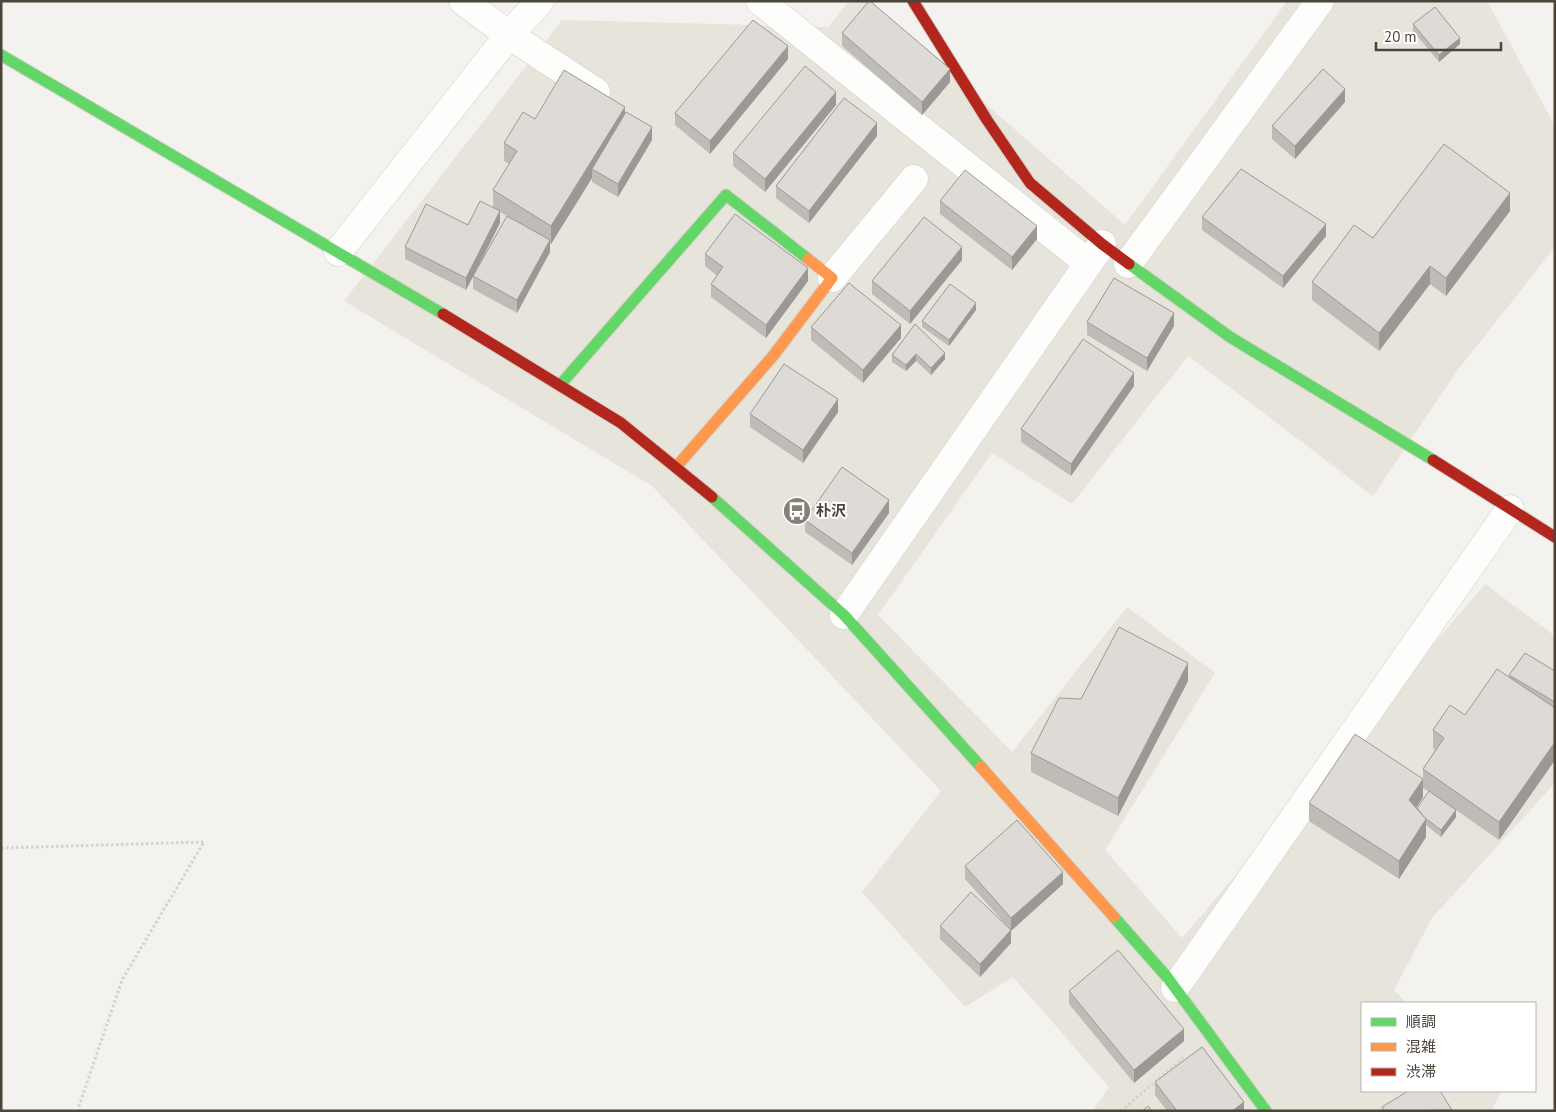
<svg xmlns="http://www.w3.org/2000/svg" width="1556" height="1112" viewBox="0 0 1556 1112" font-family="'PT Sans','Noto Sans JP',sans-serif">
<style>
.residential{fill:#e7e4dc}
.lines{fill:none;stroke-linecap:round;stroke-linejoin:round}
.street-casing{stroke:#d2d0cb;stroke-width:29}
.fast-casing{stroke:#d3cfc5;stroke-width:13}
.slow-casing{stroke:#d3cfc5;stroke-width:13}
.jam-casing{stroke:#d3cfc5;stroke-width:13}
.path{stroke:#d3d2cc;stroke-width:3;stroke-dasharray:2.5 2.5;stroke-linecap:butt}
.street{stroke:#fdfdfc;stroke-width:28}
.fast{stroke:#63d668;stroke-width:11}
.slow{stroke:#ff974d;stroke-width:11}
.jam{stroke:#b3261e;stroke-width:11}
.wall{fill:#bfbcb8;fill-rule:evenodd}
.shaded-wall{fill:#9b9996}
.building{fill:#dedbd6;stroke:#9b9996}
.labels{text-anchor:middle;stroke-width:4;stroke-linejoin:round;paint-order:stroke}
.poi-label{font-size:15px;font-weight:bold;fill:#4b4439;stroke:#fff;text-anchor:start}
</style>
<rect width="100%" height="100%" fill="#f4f2ee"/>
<path class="residential" d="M849 1H867L1125 225 1287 1H1487L1555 126V247L1457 371 1373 496 1188 356 1072 504 992 453 878 615 1012 752 1127 607 1215 673 1105 850 1182 938 1485 584 1555 636V783L1432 918 1394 990 1407 1003H1362V1091H1501L1492 1111H1093L1109 1087 1013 977 965 1007 862 892 941 791 652 486 344 301 562 20 828 27Z"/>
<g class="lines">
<defs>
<g id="street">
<path d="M463 1 509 35 596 92"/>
<path d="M760 1 1088 263"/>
<path d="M338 252 509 35 540 1"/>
<path d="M1128 264 1320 1"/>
<path d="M832 278 914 179"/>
<path d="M844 615 1102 244"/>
<path d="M1175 988 1510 509"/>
</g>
<g id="fast">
<path d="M1 55 443 314"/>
<path d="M1129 264 1230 337 1433 460"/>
<path d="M560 385 726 195 808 259"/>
<path d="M712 497 844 615 981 767"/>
<path d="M1114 917 1167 977 1266 1111"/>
</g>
<g id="slow">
<path d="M676 467 773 356 832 278 808 259"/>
<path d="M981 767 1114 917"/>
</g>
<g id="jam">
<path d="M913 1 987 120 1030 183 1102 244 1129 264"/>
<path d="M443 314 621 423 712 497"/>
<path d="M1433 460 1555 537"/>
</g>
</defs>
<use href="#street" class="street-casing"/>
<use href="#fast" class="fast-casing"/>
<use href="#slow" class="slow-casing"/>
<use href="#jam" class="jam-casing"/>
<g class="path">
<path d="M1 848 204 842 122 980 79 1106V1111"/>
<path d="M1121 1111 1183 1058"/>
</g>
<use href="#street" class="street"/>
<use href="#fast" class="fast"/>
<use href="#slow" class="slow"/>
<use href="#jam" class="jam"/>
</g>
<g class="wall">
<path d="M1413 24 1460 44 1439 62 1413 31Z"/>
<path d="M842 33 950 82 922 115 842 46Z"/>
<path d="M788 59 710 154 675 125V113Z"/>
<path d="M1345 102 1295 159 1272 139V126Z"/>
<path d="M836 105 765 192 733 166V153Z"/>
<path d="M625 115 652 140 618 197 592 182V178L551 244H550V252L517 313 473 289V277L466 290 405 259V247L468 225 493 207V190L509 164 504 161V143L535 119ZM500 212 507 216 476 272 500 223Z"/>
<path d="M877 136 809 223 776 198V186Z"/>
<path d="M940 201 1037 239 1012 270 940 214Z"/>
<path d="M1510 211 1446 296 1430 284 1379 351 1312 300V282L1373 238Z"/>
<path d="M1202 217 1326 236 1283 288 1202 230Z"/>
<path d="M705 254 808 281 766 338 711 297V284L717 276 705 266Z"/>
<path d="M962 260 910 324 872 294V281Z"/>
<path d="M976 310 949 346 922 327V321Z"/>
<path d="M1087 322 1174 326 1147 371 1087 335Z"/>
<path d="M915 324 945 359 931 375 916 361 906 371 892 362V355Z"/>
<path d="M811 327 901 338 863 383 811 340Z"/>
<path d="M1134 386 1071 476 1021 442V429Z"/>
<path d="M838 412 803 463 750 427V414Z"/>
<path d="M889 513 852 565 805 532V520Z"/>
<path d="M1555 671V760L1499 840 1456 810V817L1441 837 1426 825V837L1399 879 1309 821V803L1423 779V769L1435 750 1433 748V730L1465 715 1509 678V675ZM1423 788 1429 792 1417 808 1423 797Z"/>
<path d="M1188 681 1118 816 1031 772V753L1081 699Z"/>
<path d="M965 866 1063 884 1011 930V943L980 977 940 939V926L1006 925 965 879Z"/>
<path d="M1069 991 1184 1041 1134 1083 1069 1004Z"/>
<path d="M1155 1082 1244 1111H1167L1155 1095Z"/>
</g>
<g class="shaded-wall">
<path d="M1460 38V44L1439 62V55Z"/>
<path d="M788 46V59L710 154V141Z"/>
<path d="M950 69V82L922 115V102Z"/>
<path d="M1345 89V102L1295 159V146Z"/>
<path d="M836 92V105L765 192V179Z"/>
<path d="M625 107V125L592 169V178L551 244V226Z"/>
<path d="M877 123V136L809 223V211Z"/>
<path d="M652 127V140L618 197V184Z"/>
<path d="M1510 193V211L1446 296V278Z"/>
<path d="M500 211V223L466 290V278Z"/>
<path d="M1326 224V236L1283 288V276Z"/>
<path d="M1037 226V239L1012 270V257Z"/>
<path d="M550 240V252L517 313V300Z"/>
<path d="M962 247V260L910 324V311Z"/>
<path d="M1430 266V284L1379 351V333Z"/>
<path d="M808 268V281L766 338V325Z"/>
<path d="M976 303V310L949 346V340Z"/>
<path d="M1174 313V326L1147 371V358Z"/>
<path d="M901 325V338L863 383V370Z"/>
<path d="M945 353V359L931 375V368Z"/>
<path d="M916 354V361L906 371V365Z"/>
<path d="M1134 373V386L1071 476V464Z"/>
<path d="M838 399V412L803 463V450Z"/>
<path d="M889 500V513L852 565V553Z"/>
<path d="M1188 663V681L1118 816V798Z"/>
<path d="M1555 742V760L1499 840V822Z"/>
<path d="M1423 779V797L1409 818V800Z"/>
<path d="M1456 810V817L1441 837V830Z"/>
<path d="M1426 819V837L1399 879V861Z"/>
<path d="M1063 872V884L1011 931V918Z"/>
<path d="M1011 930V943L980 977V964Z"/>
<path d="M1184 1029V1041L1134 1083V1070Z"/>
<path d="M1244 1102V1111H1232Z"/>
</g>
<g class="building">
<path d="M869 1H870L950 69 922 102 842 33Z"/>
<path d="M1435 7 1460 38 1439 55 1413 24Z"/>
<path d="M753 20 788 46 710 141 675 113Z"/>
<path d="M805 66 836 92 765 179 733 153Z"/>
<path d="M1323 69 1345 89 1295 146 1272 126Z"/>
<path d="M564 70 625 107 551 226 493 190 517 151 504 143 523 112 535 119Z"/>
<path d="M844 98 877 123 809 211 776 186Z"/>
<path d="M626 112 652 127 618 184 592 169Z"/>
<path d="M1444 144 1510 193 1446 278 1430 266 1379 333 1312 282 1354 225 1373 238Z"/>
<path d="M1241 169 1326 224 1283 276 1202 217Z"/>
<path d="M965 170 1037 226 1012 257 940 201Z"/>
<path d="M480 201 500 211 466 278 405 247 426 204 468 225Z"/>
<path d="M735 214 808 268 766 325 711 284 723 267 705 254Z"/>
<path d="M507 216 550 240 517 300 473 276Z"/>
<path d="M924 217 962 247 910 311 872 281Z"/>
<path d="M1114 278 1174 313 1147 358 1087 322Z"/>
<path d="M849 283 901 325 863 370 811 327Z"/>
<path d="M950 284 976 303 949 340 922 321Z"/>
<path d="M915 324 945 353 931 368 916 354 906 365 892 355Z"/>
<path d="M1083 339 1134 373 1071 464 1021 429Z"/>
<path d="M784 364 838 399 803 450 750 414Z"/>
<path d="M842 467 889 500 852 553 805 520Z"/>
<path d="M1119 627 1188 663 1118 798 1031 753 1059 698 1081 699Z"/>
<path d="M1525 653 1555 671V702L1509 675Z"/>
<path d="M1497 669 1555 708V742L1499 822 1423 769 1444 738 1433 730 1450 705 1465 715Z"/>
<path d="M1355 734 1423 779 1409 800 1426 819 1399 861 1309 803Z"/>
<path d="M1429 791 1456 810 1441 830 1425 818 1417 808Z"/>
<path d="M1017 820 1063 872 1011 918 965 866Z"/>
<path d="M971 892 1011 930 980 964 940 926Z"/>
<path d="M1118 950 1184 1029 1134 1070 1069 991Z"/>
<path d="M1202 1047 1244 1102 1232 1111H1177L1155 1082Z"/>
<path d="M1408 1091H1440L1452 1110 1384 1111 1382 1107Z"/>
<path d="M1148 1106 1152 1111H1142Z"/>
</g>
<defs>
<symbol id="bus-disc" viewBox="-11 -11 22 22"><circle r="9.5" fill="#868178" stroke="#fff"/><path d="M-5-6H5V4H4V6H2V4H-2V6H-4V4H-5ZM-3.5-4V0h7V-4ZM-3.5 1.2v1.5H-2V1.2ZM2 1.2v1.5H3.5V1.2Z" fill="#fff"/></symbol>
</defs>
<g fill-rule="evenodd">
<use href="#bus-disc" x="781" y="495" width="32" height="32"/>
</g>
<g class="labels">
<g class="poi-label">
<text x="816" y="516">朴沢</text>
</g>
</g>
<rect width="1556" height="1112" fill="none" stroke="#4b4439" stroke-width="5"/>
<rect x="1361" y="1002" width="175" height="90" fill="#ffffff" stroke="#b7b4b0"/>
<rect x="1371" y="1018" width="25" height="8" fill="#63d668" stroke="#b7b4b0"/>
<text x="1406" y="1027" font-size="15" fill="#4b4439">順調</text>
<rect x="1371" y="1043" width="25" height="8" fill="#ff974d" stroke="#b7b4b0"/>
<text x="1406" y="1052" font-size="15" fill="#4b4439">混雑</text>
<rect x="1371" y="1068" width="25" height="8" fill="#b3261e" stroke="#b7b4b0"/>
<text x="1406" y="1077" font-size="15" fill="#4b4439">渋滞</text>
<path d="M1376 42v8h125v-8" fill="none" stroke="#4b4439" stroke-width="2.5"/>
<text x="1384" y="42" font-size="15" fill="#4b4439" stroke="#ffffff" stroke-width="4" paint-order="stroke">20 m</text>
</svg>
